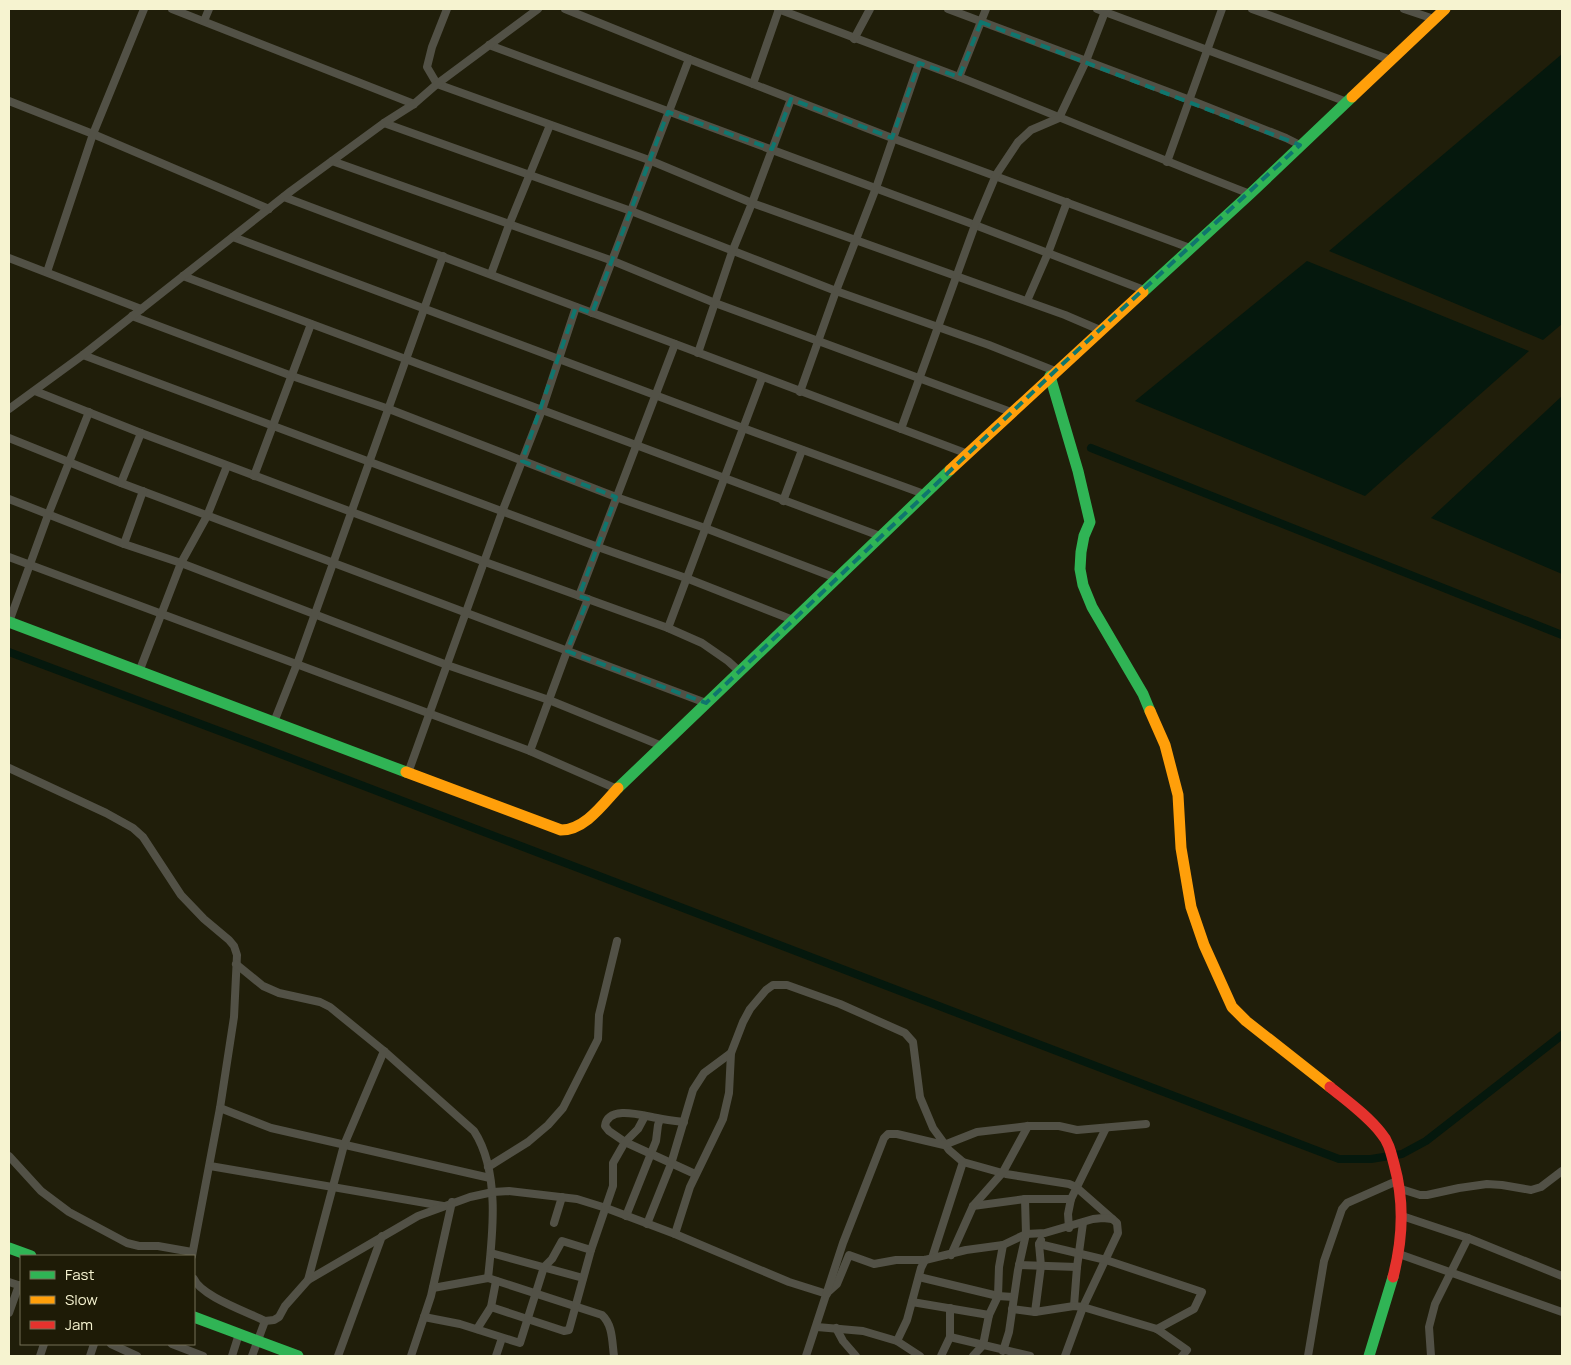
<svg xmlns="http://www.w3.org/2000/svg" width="1571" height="1365" viewBox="0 0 1571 1365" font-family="Manrope,sans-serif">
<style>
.water{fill:#05180d}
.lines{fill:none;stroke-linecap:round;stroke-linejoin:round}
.canal{stroke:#05180d;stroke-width:8}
.street{stroke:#525146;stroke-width:8}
.fast{stroke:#30b455;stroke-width:11}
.slow{stroke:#ff9f0a;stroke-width:11}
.jam{stroke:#e5322d;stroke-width:11}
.marked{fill:none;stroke:#0f766e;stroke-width:4;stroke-dasharray:10 6;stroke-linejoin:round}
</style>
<rect width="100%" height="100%" fill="#201e0a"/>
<g class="water">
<path d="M1562 54V324L1543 340 1329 251Z"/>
<path d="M1307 261 1529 351 1365 496 1135 401Z"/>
<path d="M1562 396V574L1431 518Z"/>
</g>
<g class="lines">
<g class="canal">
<path d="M1091 448 1562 635"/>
<path d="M9 652 254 744 1339 1159H1371L1402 1154 1426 1141 1562 1035"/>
</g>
<g class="street">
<path d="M172 9 414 104"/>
<path d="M447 9 432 47 427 67 437 84 649 160 752 203 1065 315 1100 330"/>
<path d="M565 9 689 59 892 138 1190 248"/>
<path d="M778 9C838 32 899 54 959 77 1056 115 1152 156 1250 194"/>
<path d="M948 9 1190 100 1286 138 1300 145"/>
<path d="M1097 9 1347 102"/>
<path d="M1252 9 1391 60"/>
<path d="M1404 9 1434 19"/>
<path d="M204 21 209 9"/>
<path d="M854 39 870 9"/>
<path d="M489 45 975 225 1144 290"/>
<path d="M959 77 986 9"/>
<path d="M753 84 779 9"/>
<path d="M9 101 93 134 269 209"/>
<path d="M384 123 631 211 836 291 989 345 1055 371"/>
<path d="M332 161 613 261 715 303 1011 412"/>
<path d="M1167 162 1222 9"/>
<path d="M284 197 968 454"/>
<path d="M233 237 743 428 924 494"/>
<path d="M9 258 141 309"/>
<path d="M47 272 93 134 144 9"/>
<path d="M491 274 509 225 550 125"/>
<path d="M183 276 880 536"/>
<path d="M1027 301 1048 253 1067 202"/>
<path d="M592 313 689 59"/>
<path d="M132 316 292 376 389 409 616 497 705 528 836 578"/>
<path d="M698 353 732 252 752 203 791 99"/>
<path d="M83 355 598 547 686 578 793 620"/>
<path d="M35 391 141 433 485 562 668 628 702 643 728 661 739 671"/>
<path d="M800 392 836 291 876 188 919 63"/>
<path d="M9 409 83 355 291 191 384 123 414 104 437 84 538 9"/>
<path d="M901 429 975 225 996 175 1018 142 1031 130 1059 118 1086 61 1106 9"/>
<path d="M9 438 121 483 706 703"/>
<path d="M254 476 311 324"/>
<path d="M121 483 141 433"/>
<path d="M9 499 124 544 181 563 447 665 549 700 662 746"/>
<path d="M783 501 802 450"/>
<path d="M124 544 143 491"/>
<path d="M9 557 530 751 617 789"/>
<path d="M579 596 675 344"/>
<path d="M9 622 48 515 89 412"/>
<path d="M668 628 762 378"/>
<path d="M139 672 181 563 207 516 227 466"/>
<path d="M274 722 297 664 443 256"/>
<path d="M530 751 567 651 588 599"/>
<path d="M9 768 106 813 133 828 143 837 181 895 204 919 229 940 234 946 237 955 234 1017 220 1108 192 1256"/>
<path d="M408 773 502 512 542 410 576 307"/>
<path d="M236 964 263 986 279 993 320 1002 330 1007 384 1051 474 1131C500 1171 493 1233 488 1278"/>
<path d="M220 1108 271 1128 490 1178"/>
<path d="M684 1122C675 1121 666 1120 657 1118 644 1116 608 1104 605 1126L609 1131 625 1142 695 1174"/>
<path d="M9 1156 41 1191 69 1212 127 1243 139 1246H158L192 1252"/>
<path d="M210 1166 443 1206"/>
<path d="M488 1167 528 1142 548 1125 563 1108 598 1039 599 1015 617 941"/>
<path d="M1401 1189 1420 1195H1427L1459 1188 1487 1184 1502 1185 1531 1190 1541 1187 1562 1171"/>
<path d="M973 1206 1025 1199H1071"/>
<path d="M626 1216 656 1141 658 1125 660 1119"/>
<path d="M1402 1216 1468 1238 1562 1276"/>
<path d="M554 1223 562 1197"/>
<path d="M647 1224 671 1164 693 1090 704 1073 731 1053"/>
<path d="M1069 1228 1068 1214 1071 1199 1106 1128"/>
<path d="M675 1234 690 1187 723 1119 729 1093 731 1053 743 1022 750 1009 766 990 773 985H787L840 1004 905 1033 913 1042 920 1097 933 1128 949 1150 963 1162 1006 1174 1069 1184 1076 1187 1117 1223 1118 1233 1083 1307 1065 1356"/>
<path d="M1039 1244 1106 1260 1202 1292 1194 1309 1157 1329"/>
<path d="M491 1253 583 1278"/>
<path d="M1399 1254 1562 1312"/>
<path d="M951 1255 973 1206 1003 1172 1028 1126"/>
<path d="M932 1258 963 1162"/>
<path d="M1019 1265 1077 1267"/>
<path d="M919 1277 998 1296 1013 1297"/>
<path d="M194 1279C201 1296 248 1312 265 1321L274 1320 279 1317 285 1306 308 1280 418 1216 470 1197 493 1192 509 1191 577 1199 606 1208 675 1234 789 1282 827 1294"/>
<path d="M308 1280 344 1145 384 1051"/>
<path d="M9 1282 21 1286"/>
<path d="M433 1288 488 1278 602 1315C613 1325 612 1342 614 1356"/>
<path d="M828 1292 837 1284 849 1255 874 1264 896 1260H925L966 1250 1003 1245 1026 1234 1045 1233 1093 1219 1103 1218 1112 1219"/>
<path d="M912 1302 989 1315"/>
<path d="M1074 1306 1077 1267 1083 1223"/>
<path d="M491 1307 564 1331 569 1330 591 1250 613 1186V1163L625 1142 638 1129 645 1116"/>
<path d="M1012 1309 1035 1312 1074 1306 1083 1307 1157 1329 1187 1350 1182 1356"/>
<path d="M1035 1312 1041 1266 1039 1244 1041 1240"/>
<path d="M9 1313 19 1285"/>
<path d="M424 1317 460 1324 520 1343 544 1267 552 1259 562 1241 591 1250"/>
<path d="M817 1327 863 1331 897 1341 920 1356"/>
<path d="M836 1328 843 1341 856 1356"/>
<path d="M477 1329 491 1307 496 1281"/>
<path d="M950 1337 1030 1356"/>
<path d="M897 1341 907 1320 921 1268 925 1260"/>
<path d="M111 1344 137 1356"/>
<path d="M172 1344 203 1356"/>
<path d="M1003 1351 1009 1332 1018 1270 1026 1234 1025 1199"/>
<path d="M40 1356 44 1344"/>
<path d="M90 1356 94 1344"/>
<path d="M232 1356 239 1334"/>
<path d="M252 1356 265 1321"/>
<path d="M338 1356 382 1236"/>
<path d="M411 1356 431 1296 452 1202"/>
<path d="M496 1356 502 1338"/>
<path d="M806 1356 843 1243 884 1138 888 1134H897L944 1145 977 1132 1028 1126H1059L1077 1130 1146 1124"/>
<path d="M941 1356 950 1337V1308"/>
<path d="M973 1356 983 1345 989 1315 998 1296 999 1267 1003 1245"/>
<path d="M1308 1356 1324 1261 1342 1209 1347 1203 1399 1180"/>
<path d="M1431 1356 1429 1327 1435 1304 1468 1238"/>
</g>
<g class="fast">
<path d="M1143 292 1250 194 1352 97"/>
<path d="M1050 376 1078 471 1090 522 1084 536 1081 552 1080 569 1083 585 1092 607 1143 694 1150 711"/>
<path d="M9 622 406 772"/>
<path d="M618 788 950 470"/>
<path d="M9 1248 31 1256"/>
<path d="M194 1317 298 1356"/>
<path d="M1369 1356 1393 1277"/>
</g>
<g class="slow">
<path d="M1352 97 1445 9"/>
<path d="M950 470 1143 292"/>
<path d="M1150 711 1165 745 1178 795 1181 848 1191 907 1204 945 1232 1007 1246 1021 1330 1087"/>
<path d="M406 772 561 830C585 830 603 804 618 788"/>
</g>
<path class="jam" d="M1330 1087C1347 1101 1367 1115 1381 1133 1389 1142 1391 1153 1394 1164 1405 1203 1403 1239 1393 1277"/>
</g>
<path class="marked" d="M981 22 1300 145 1055 371 706 703 567 651 588 599 579 596 616 497 522 461 576 307 592 313 668 112 772 149 791 99 892 138 919 63 959 77Z"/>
<rect width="1571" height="1365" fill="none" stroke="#f6f3d0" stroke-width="20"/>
<rect x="20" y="1255" width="175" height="90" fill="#1e1b06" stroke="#747157"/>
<rect x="30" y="1271" width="25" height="8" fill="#30b455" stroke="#747157"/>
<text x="65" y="1280" font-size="15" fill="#f6f3d0">Fast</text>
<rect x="30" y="1296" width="25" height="8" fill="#ff9f0a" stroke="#747157"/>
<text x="65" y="1305" font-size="15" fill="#f6f3d0">Slow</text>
<rect x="30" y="1321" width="25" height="8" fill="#e5322d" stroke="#747157"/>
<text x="65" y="1330" font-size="15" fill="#f6f3d0">Jam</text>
</svg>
